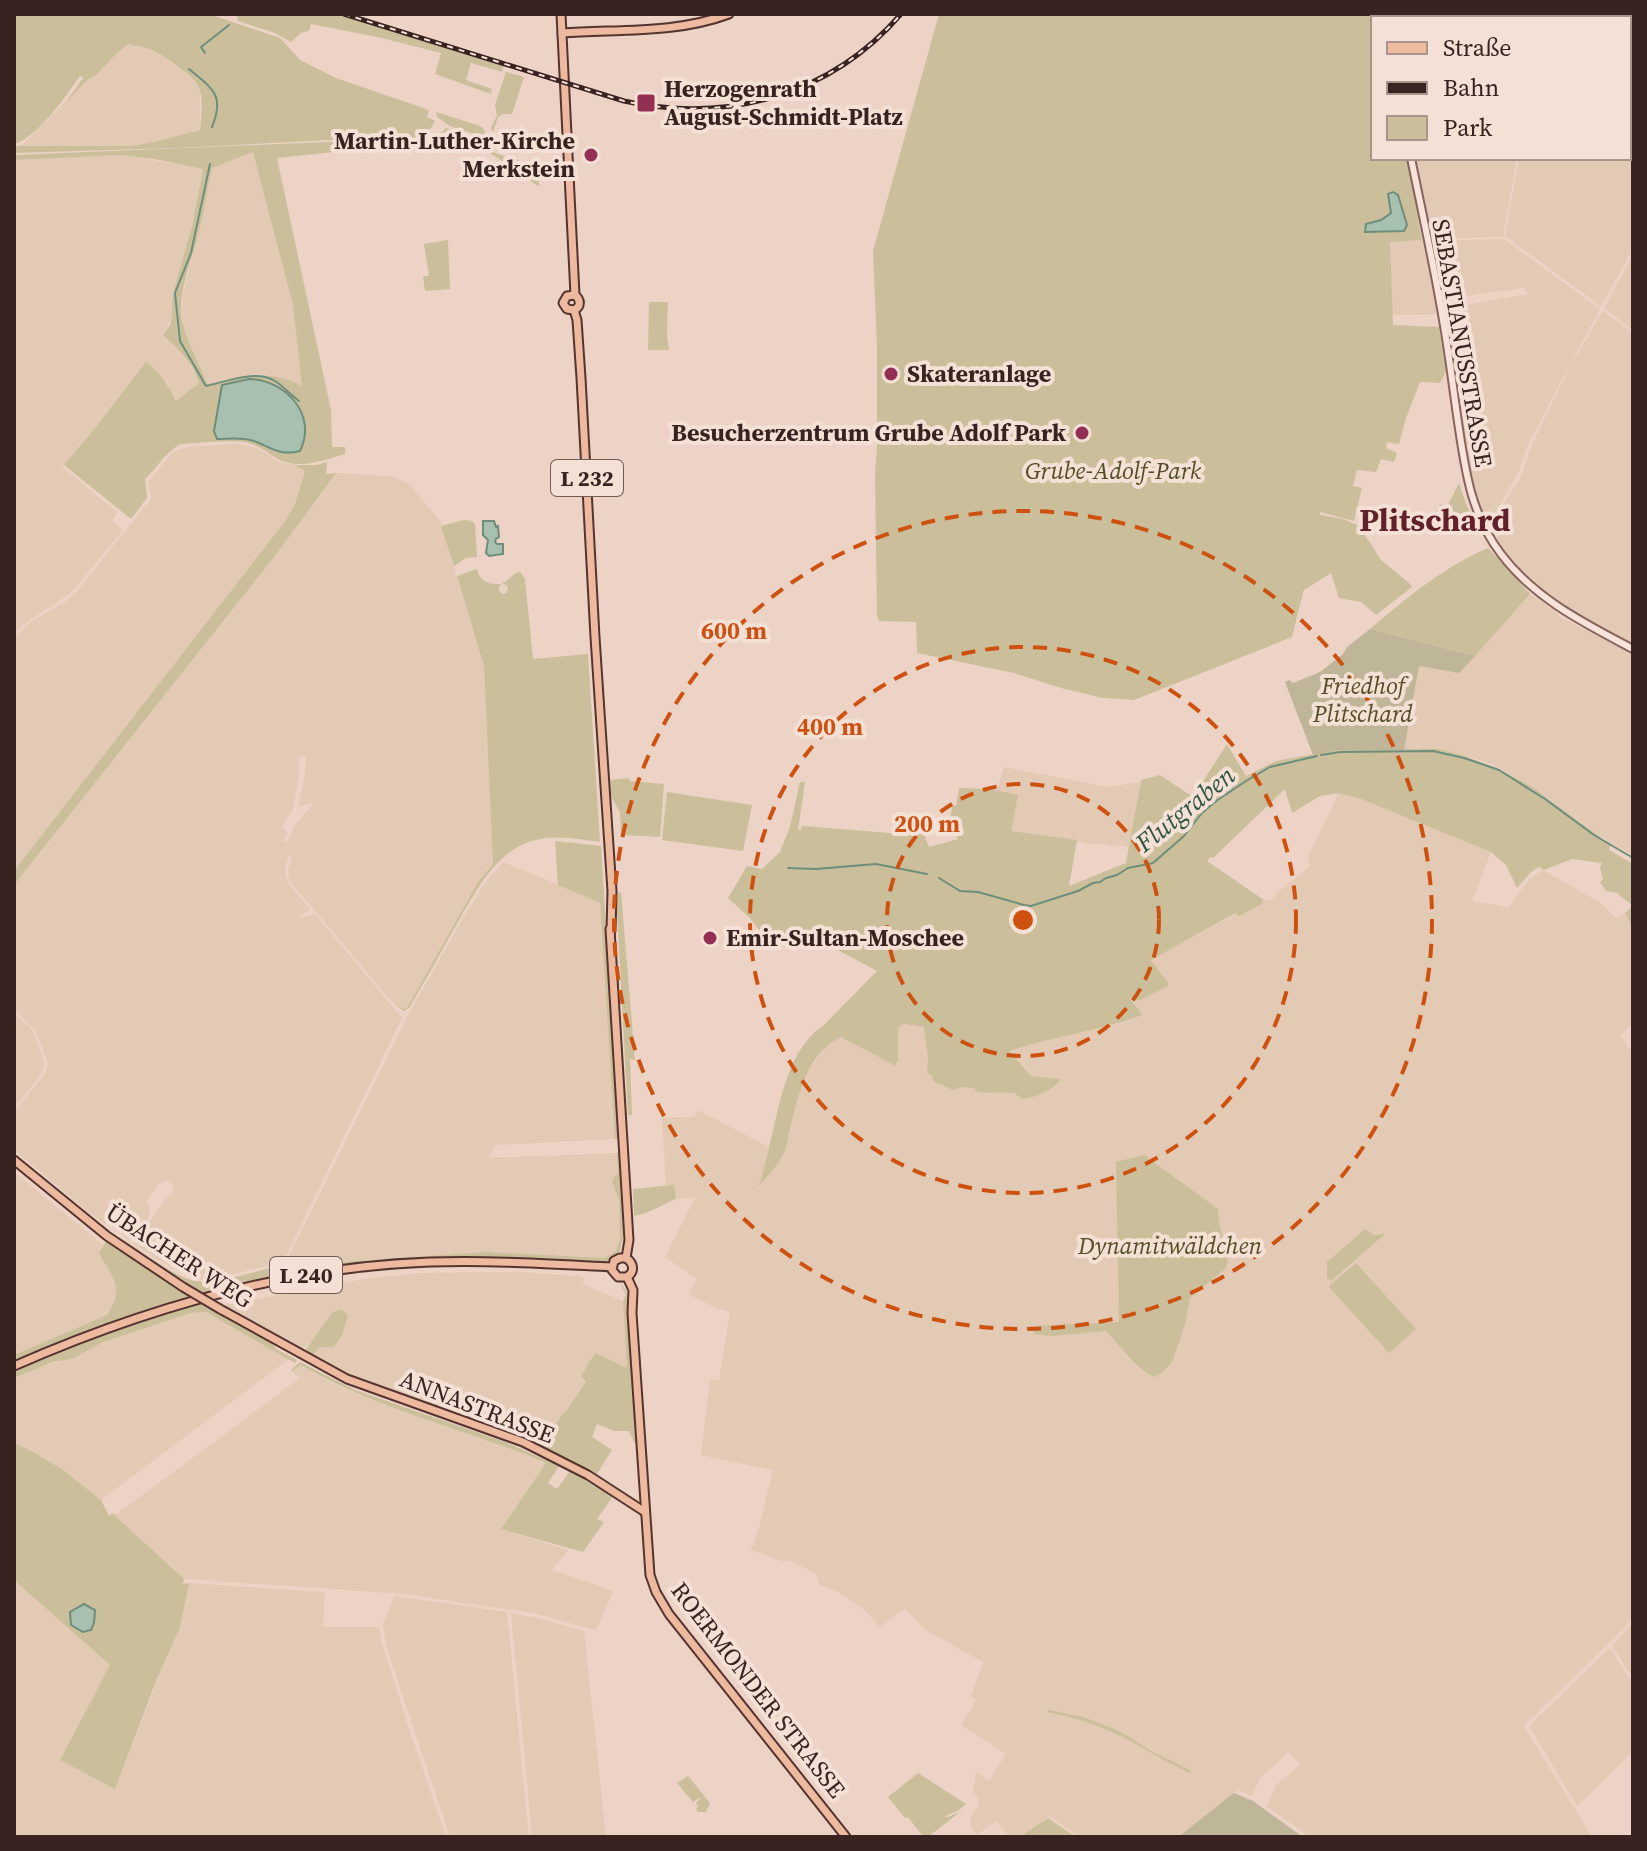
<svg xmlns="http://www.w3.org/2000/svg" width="1647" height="1851" viewBox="0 0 1647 1851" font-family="'Source Serif 4',serif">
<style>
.farmland{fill:#e2cab4;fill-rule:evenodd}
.green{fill:#cabf9a;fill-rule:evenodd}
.cemetery{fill:#bfb699}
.water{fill:#a7c0b0;stroke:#6e8e7b;stroke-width:2}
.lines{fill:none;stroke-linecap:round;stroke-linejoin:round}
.stream{stroke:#6e8e7b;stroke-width:2}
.minor-casing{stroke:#87645c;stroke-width:10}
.major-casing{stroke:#553430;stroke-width:11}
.minor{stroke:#f7e3d9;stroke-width:6}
.major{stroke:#edbaa0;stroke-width:7}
.rail-casing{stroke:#382320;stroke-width:5}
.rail{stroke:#f4e0d5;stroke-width:2;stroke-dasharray:6;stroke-linecap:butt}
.major-bridge-casing{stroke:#553430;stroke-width:11;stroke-linecap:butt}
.major-bridge{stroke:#edbaa0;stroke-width:7}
.ring{fill:none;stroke:#ce510f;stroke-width:4;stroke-dasharray:14 10}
.poi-dot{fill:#932f53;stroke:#f4e0d5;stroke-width:3}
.labels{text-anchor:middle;stroke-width:8;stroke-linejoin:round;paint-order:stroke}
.shield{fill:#f4e0d5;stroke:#705c56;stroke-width:2}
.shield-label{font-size:22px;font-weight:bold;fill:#382320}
.poi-label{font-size:24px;font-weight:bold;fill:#382320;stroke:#f4e0d5;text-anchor:start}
.street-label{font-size:24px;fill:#382320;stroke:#f4e0d5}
.park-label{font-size:24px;font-style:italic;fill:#534e27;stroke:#f4e0d5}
.water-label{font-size:26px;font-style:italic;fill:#305746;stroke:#f4e0d5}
.district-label{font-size:32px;font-weight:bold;fill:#62212a;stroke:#f4e0d5}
.centre{fill:#ce510f;stroke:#f4e0d5;stroke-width:4}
.ring-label{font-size:24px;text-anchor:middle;font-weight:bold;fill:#ce510f;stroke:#f4e0d5;stroke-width:8;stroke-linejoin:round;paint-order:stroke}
</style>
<rect width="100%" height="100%" fill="#ecd3c6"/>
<g class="farmland">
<path d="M1390 14H1544L1543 18H1390Z"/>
<path d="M1546 14H1633V249L1601 306 1505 236 1519 158H1629V18H1546Z"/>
<path d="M128 44 149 48 188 73 196 81 200 89V130L153 142 130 146H21L87 80 95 76 117 53Z"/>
<path d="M254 152 293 305 303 386 260 375 207 384 189 343 182 318 183 294 198 235 212 167Z"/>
<path d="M120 155 203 168 192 227 173 293 172 317 163 335 184 355 197 376 199 383 176 402 167 383 146 362 95 428 62 467 117 512 112 521 123 530 71 593 27 622 14 633V160Z"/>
<path d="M1415 158H1517L1503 237 1430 239Z"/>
<path d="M1504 239 1600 309 1528 444 1519 472 1498 508 1499 530 1494 536 1485 524 1470 485 1444 309 1528 294 1524 288 1442 299 1430 241Z"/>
<path d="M1422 240 1438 314 1342 316 1339 245Z"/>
<path d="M1633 255V330L1604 308Z"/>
<path d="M1603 311 1633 333V646L1572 613 1546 597 1515 568 1496 540 1502 532 1501 511 1504 503 1520 479 1532 444 1571 365Z"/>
<path d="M237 444 258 448 279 462 295 465 305 470 295 504 286 520 171 670 14 871V638L32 621 65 602 77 591 151 499 148 482 174 451 189 447Z"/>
<path d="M336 473 390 476 409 484 440 521 484 666 493 864 478 882 407 1008 403 1009 392 1002 289 880 288 869 292 857 288 856 285 870 288 883 310 909 297 919 315 914 402 1018 285 1258 269 1266 205 1280 194 1278 158 1260 134 1244 165 1200 172 1193 174 1189 171 1183 167 1180 160 1183 147 1200 150 1209 148 1220 136 1237 128 1240 113 1226 109 1223 105 1224 85 1209 14 1150V1112L45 1074 48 1063 35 1030 14 1009V885L278 552ZM306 756 305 775 298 807 315 802 294 826 287 842H283L287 832 281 827 293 809 299 776V757Z"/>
<path d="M1530 594 1559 614V616L1633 654V856L1595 833 1542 793 1492 764 1473 758 1444 751 1404 750 1419 666 1459 673Z"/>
<path d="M1004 767 1108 787 1140 782 1130 847 1075 842 1010 831 996 792Z"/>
<path d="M1339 793 1359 797 1491 852 1472 901 1509 907 1529 879 1543 870 1599 902 1616 918 1625 913 1633 928V1024L1620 1035 1633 1053V1619L1524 1726 1592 1837H1310L1267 1807 1276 1785 1301 1764 1288 1753 1260 1778 1252 1796 1238 1790 1178 1837H1080L1049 1816 1020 1837H1010L996 1821 977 1835 971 1825 970 1817 978 1806 979 1798 973 1793 976 1772 989 1781 1006 1754 961 1725 976 1700 971 1697 983 1662 924 1629 905 1608 880 1627 865 1610 837 1591 819 1585 816 1573 787 1560 785 1562 751 1550 758 1531 773 1470 701 1455 710 1379 719 1380 730 1312 716 1308 688 1294 697 1279 665 1257 695 1198 676 1199 674 1185 666 1187 662 1118 694 1117 698 1110 769 1147V1151L764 1168 765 1171 759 1186 785 1151 801 1085 805 1075 824 1049 837 1039 851 1033 898 1061V1028L904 1024 924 1027 933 1081 972 1085 977 1092 1014 1093 1022 1099 1031 1076 993 1033 1129 996 1139 1001 1167 986 1151 960 1261 900 1271 901 1279 891 1310 866 1308 857Z"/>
<path d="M503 862 600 902 615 1139 496 1145 488 1158 617 1153 618 1174 612 1182 619 1200 620 1240 618 1247 615 1252 604 1258 487 1252 353 1261 284 1270 288 1258 408 1015 466 913 485 883Z"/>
<path d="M14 1013 30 1027 34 1034 45 1064 40 1076 14 1108Z"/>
<path d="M14 1172 103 1245 99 1253 113 1275 117 1287 116 1303 107 1315 14 1355Z"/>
<path d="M517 1272 580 1276 585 1279 583 1284 623 1301 627 1368 586 1380 567 1410 562 1414 545 1446 503 1428 366 1382 323 1362 313 1355 320 1346H325L342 1335 348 1317 333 1312 319 1332 306 1347 300 1348H296L224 1305 364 1279 421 1273Z"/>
<path d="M206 1312 289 1359 101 1500 63 1470 14 1443V1378L41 1366 72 1359 101 1343 191 1313Z"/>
<path d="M301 1365 331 1383 355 1393 494 1442 546 1463 501 1529 568 1550 552 1570 613 1591 596 1630 533 1613 403 1594 184 1579 112 1513 117 1514 300 1378 292 1371Z"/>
<path d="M14 1580 110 1665 60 1760 115 1789 170 1649 188 1591 189 1583 325 1592 323 1627H379L382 1643 409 1729 446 1837H14Z"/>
<path d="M394 1596 507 1612 529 1837H450L386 1646 383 1624Z"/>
<path d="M511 1613 538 1618 584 1631 606 1837H532Z"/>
<path d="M1633 1623V1678L1612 1646Z"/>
<path d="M1610 1648 1633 1684V1752L1577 1806 1529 1726Z"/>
</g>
<g class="green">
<path d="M14 14H209L280 38 300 60 336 78 429 110 427 117 435 121 424 139 388 137 177 148 14 153V146H130L153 142 200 130C201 117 204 98 198 85 193 75 158 51 147 48 141 46 134 46 128 44L117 53 95 76 87 80 65 103 83 78 80 76C67 95 37 138 14 144Z"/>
<path d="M236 14H337L503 66 502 72 471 63 466 80 492 89 491 94 435 74 441 53 382 38 311 24 309 31 301 33 291 42 275 33 238 21Z"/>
<path d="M939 14H1392V18H1373V158H1410C1415 185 1416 213 1422 240L1390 242 1393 325 1439 327 1446 371 1440 383 1420 382 1406 418 1399 444 1387 442 1386 448 1397 453 1394 462 1381 459 1376 472 1357 470 1353 486 1362 488 1354 521 1320 512V515L1343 519 1359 526 1381 560 1409 583 1412 587 1376 615 1361 602 1339 598 1331 573 1306 589H1304L1292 637 1134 700 1103 698 1061 688 1014 673 917 653 916 622 879 621 877 615 875 472 877 449V347L873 251Z"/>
<path d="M506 72 524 77 512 114H502L498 117 493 132 491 127 497 116 495 105Z"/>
<path d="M436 112 477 125 483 128 487 137 485 138 450 126 437 117Z"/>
<path d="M446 128 484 141 483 148 426 138 440 134Z"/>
<path d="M401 139 443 143 440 151 423 145H402L277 158 331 410 332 447H345V454C325 460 298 470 278 459 266 452 258 444 244 442 224 440 201 443 181 444 166 451 157 468 145 479L147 498 131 519 64 465 95 428 146 362C161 373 168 385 176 401L199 383C194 363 178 349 163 335L170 325 172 317 173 293 192 227 203 169 160 160 120 155 14 160V155ZM253 152 293 305 302 386C269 368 242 378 207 384 199 362 187 343 182 320 177 293 192 261 198 235 204 213 207 190 212 168Z"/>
<path d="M486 150 538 167 539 186H538Z"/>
<path d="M448 240 450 289 425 291 423 276H429L424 244Z"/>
<path d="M649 302H668L667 336 669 350H648Z"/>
<path d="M327 462 326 474 336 473 278 552 14 885V871L286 520 295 504 305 471 295 465H317Z"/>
<path d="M1459 483 1466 504 1478 527 1475 532C1467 530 1454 521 1445 517L1440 523 1433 517 1440 504 1447 507Z"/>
<path d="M464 520 472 521 475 524 477 557 466 558 454 566 441 526Z"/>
<path d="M1488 548 1530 594 1475 656 1370 629C1406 598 1444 567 1488 548Z"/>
<path d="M477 569C480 582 489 584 501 584L498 589 502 594 506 593 508 589 507 586 502 583C509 581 513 572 520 572L525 579 533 659 588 654 600 842C577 839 555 834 532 841 494 852 474 895 455 927 440 954 425 981 409 1008L404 1011 392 1002 403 1009 407 1008 478 882 493 864 484 666 457 576Z"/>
<path d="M1227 744 1246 776 1276 761 1336 750 1439 749 1462 755 1494 767 1531 786 1611 845 1609 850 1633 864V928L1625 913 1633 906 1617 893 1606 891 1600 882 1603 879 1600 868 1602 863 1572 859 1544 870 1539 867 1531 872 1517 888 1506 865 1491 852 1359 798 1339 793 1320 796 1292 813 1285 789 1213 858 1210 857 1207 861 1264 900 1262 901 1263 903 1239 916 1236 913 1230 916 1151 960 1168 983V986L1139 1001 1129 997 1142 1015C1099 1031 1053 1036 1009 1051L1031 1076 1061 1079C1053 1090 1035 1098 1022 1099L1014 1093 977 1092 974 1088 963 1087 953 1090 933 1081 932 1076 927 1073 928 1057 924 1027 904 1024 898 1028V1062H896V1066L841 1037C804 1056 799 1096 789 1133 788 1138 787 1147 785 1151 780 1162 767 1178 758 1186 764 1175 762 1174 765 1164 766 1157 769 1154 769 1147 780 1105 786 1050 825 1024L877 971 832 947 793 940 789 935 759 930 749 917 728 898 747 866 762 869 780 852 790 827 800 782H805L798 830H801L802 826 902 834 922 829 929 847 958 839 950 822 952 806H956L959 788 989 789 1018 795 1011 831 1077 840 1069 886 1126 863 1141 780 1160 775 1193 797Z"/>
<path d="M629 778 630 781 664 784 660 837 621 835 620 812 611 796 610 780Z"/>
<path d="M667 792 752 805 743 851 662 840Z"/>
<path d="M555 841 601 846 619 1139H615L600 903 558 885Z"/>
<path d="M621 892 635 1060 630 1059 632 1115H628L616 893Z"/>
<path d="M617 1153H620L624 1233 620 1251 605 1263C517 1258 427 1255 340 1266 293 1272 247 1283 201 1294L164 1273 113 1238 112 1235C125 1238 137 1250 150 1258 164 1267 184 1281 202 1282 220 1283 252 1272 271 1268L278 1265 288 1258 285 1270 353 1261 487 1252 604 1258 615 1252 620 1240 619 1200 612 1182 614 1177 618 1174Z"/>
<path d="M1144 1155 1218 1209 1219 1223 1228 1262 1225 1269 1190 1298 1185 1325 1172 1362 1163 1372 1154 1377C1134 1367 1121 1346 1106 1331L1052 1336 1034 1334V1326L1119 1322 1116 1162Z"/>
<path d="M674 1185 676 1199C661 1205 650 1213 634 1216L633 1189Z"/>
<path d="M1365 1229 1374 1235 1385 1234 1331 1281 1327 1278V1262Z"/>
<path d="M106 1241 190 1297 186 1299 191 1302 197 1301 271 1342 276 1349 297 1360 295 1363 206 1312 191 1313 101 1343 72 1359 53 1362 14 1378V1355L107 1315C126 1287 112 1278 99 1253Z"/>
<path d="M1356 1263 1416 1329 1389 1353 1330 1288V1285Z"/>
<path d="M620 1283 625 1289 627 1295 636 1442H634L629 1431H614L597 1424 592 1437 612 1450 595 1477 507 1432 510 1431 514 1432 545 1446 562 1414 567 1410 586 1381 581 1376 595 1353 627 1368 623 1301 626 1295Z"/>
<path d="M342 1309 348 1316 342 1335 334 1347H320L313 1355 323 1362 366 1382 358 1383 312 1357V1355L304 1352 333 1312Z"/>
<path d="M300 1362 355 1390 505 1442 559 1466 548 1483 557 1489 570 1471 614 1495 597 1519 604 1522 583 1552 501 1529 546 1463C465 1428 377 1410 301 1365L292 1371 291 1370Z"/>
<path d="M14 1443 35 1453 63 1470 101 1500 109 1516 112 1513 184 1579 183 1584 189 1583 180 1627 155 1684 115 1789 60 1760 110 1665 14 1580Z"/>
<path d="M1049 1710 1086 1718 1116 1730 1128 1736 1151 1751 1188 1769 1192 1774C1168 1763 1147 1750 1125 1738 1100 1725 1073 1717 1047 1712Z"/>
<path d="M918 1773 966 1804 959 1810 944 1817H948L960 1812 929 1836 922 1835 908 1817 905 1818 888 1797Z"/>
<path d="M688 1776 710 1803 706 1812H698L696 1809 698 1807 696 1803 702 1797 693 1802 677 1783Z"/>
<path d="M1048 1818 1076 1837H1026L1024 1834Z"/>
</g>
<g class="cemetery">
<path d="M1370 629 1475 656 1459 673 1419 666 1404 750H1337L1313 755 1285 682 1289 680 1293 683 1320 672 1343 654 1347 647Z"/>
<path d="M1234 1793 1253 1801 1303 1837H1178Z"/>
</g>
<g class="water">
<path d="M1393 192 1398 195 1407 225 1404 231 1365 232 1366 224 1381 220 1391 213 1388 194Z"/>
<path d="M249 379C285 380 318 414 300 451 277 457 270 445 250 440 240 437 227 439 217 439L214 431 222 385Z"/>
<path d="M483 521H494L496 527 498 526 499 537 496 539 495 542 497 544H503V554L489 556 486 553 488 540 483 535Z"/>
<path d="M84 1604 95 1610 94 1623 91 1630 83 1632 71 1625 70 1612Z"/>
</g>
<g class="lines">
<g class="stream">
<path d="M205 53 201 47 229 25"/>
<path d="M189 69C213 89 225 95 212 127"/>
<path d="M210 164 191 253 175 293 180 341 206 386C225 382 256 369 275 381 283 386 291 395 299 401"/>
<path d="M1321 755 1340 752 1433 751 1464 758 1499 770 1545 799 1594 835 1633 858"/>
<path d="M788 868 816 869 876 864 927 874"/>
<path d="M939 878 960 891 978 892 1024 905 1031 906 1078 891 1093 883 1100 882 1106 878 1117 875 1128 868 1153 863 1184 836 1202 813 1216 801 1246 781 1270 767 1317 756"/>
</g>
<defs>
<g id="minor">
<path d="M1388 14V18"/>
<path d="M1411 158C1422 212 1434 266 1443 320 1449 354 1453 388 1458 422 1465 470 1471 515 1501 554 1535 599 1584 623 1633 649"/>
</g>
<g id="major">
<path d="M561 14 575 295C581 300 581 307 574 310"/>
<path d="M562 33C618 29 675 34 729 14"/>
<path d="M574 310 577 320 581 378 595 637 612 891 611 931"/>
<path d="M574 310 567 309 563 303 567 296 575 295"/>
<path d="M610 929 629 1240 626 1258"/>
<path d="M14 1160 107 1236 183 1287"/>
<path d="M626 1258H620L614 1261 612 1270 618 1277H627"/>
<path d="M626 1258C634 1263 635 1272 627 1277"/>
<path d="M627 1277 633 1290 632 1313 650 1575 656 1592 669 1614 846 1837"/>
<path d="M220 1309 347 1379 523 1442 588 1475 645 1512"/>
<path d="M14 1366C146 1308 285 1267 430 1262 491 1260 551 1264 612 1267"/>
</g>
</defs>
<use href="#minor" class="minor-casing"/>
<use href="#major" class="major-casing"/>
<use href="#minor" class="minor"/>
<use href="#major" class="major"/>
<defs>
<path id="rail" d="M344 14 624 101C728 124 831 95 901 14"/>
</defs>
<use href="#rail" class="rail-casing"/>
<use href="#rail" class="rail"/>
<defs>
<path id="major-bridge" d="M183 1287 220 1309"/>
</defs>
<use href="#major-bridge" class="major-bridge-casing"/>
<use href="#major-bridge" class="major-bridge"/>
</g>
<g class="ring">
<circle cx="1023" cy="920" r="136"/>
<circle cx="1023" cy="920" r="273"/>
<circle cx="1023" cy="920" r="409"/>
</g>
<g class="poi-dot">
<rect x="636" y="93" width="20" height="20" rx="4"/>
<circle cx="591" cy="155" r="8"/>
<circle cx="891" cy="374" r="8"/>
<circle cx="1082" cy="433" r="8"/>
<circle cx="710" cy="938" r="8"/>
</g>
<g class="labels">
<g class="shield">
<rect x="551" y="460" width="72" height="36" rx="6"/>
<rect x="270" y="1257" width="72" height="36" rx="6"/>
</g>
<g class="shield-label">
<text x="587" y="486">L 232</text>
<text x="306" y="1283">L 240</text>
</g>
<g class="poi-label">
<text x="664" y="97">Herzogenrath<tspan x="664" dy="28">August-Schmidt-Platz</tspan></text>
<text x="575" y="149" text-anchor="end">Martin-Luther-Kirche<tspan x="575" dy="28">Merkstein</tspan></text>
<text x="907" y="382">Skateranlage</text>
<text x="1066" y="441" text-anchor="end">Besucherzentrum Grube Adolf Park</text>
<text x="726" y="946">Emir-Sultan-Moschee</text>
</g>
<g class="street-label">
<text transform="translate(1462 343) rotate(80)" y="8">SEBASTIANUSSTRASSE</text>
<text transform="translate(179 1256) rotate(33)" y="8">ÜBACHER WEG</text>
<text transform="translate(477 1407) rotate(21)" y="8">ANNASTRASSE</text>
<text transform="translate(758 1690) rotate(52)" y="8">ROERMONDER STRASSE</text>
</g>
<g class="park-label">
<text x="1113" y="479">Grube-Adolf-Park</text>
<text x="1363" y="694">Friedhof<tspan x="1363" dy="28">Plitschard</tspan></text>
<text x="1170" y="1254">Dynamitwäldchen</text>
</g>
<g class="water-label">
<text transform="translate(1185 809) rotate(-39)" y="9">Flutgraben</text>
</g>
<g class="district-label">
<text x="1435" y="531">Plitschard</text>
</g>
</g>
<circle cx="1023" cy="920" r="12" class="centre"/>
<g class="ring-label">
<text x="734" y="639">600 m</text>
<text x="830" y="735">400 m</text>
<text x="927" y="832">200 m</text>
</g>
<rect width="1647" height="1851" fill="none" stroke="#382320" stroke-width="32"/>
<rect x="1371" y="16" width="260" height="144" fill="#f4e0d5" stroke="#a9948d" stroke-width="2"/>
<rect x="1387" y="42" width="40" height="12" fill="#edbaa0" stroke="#a9948d" stroke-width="2"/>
<text x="1443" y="56" font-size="24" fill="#382320">Straße</text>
<rect x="1387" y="82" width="40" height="12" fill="#382320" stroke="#a9948d" stroke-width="2"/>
<text x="1443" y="96" font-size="24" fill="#382320">Bahn</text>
<rect x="1387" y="116" width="40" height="24" fill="#cabf9a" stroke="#a9948d" stroke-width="2"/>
<text x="1443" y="136" font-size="24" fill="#382320">Park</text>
</svg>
